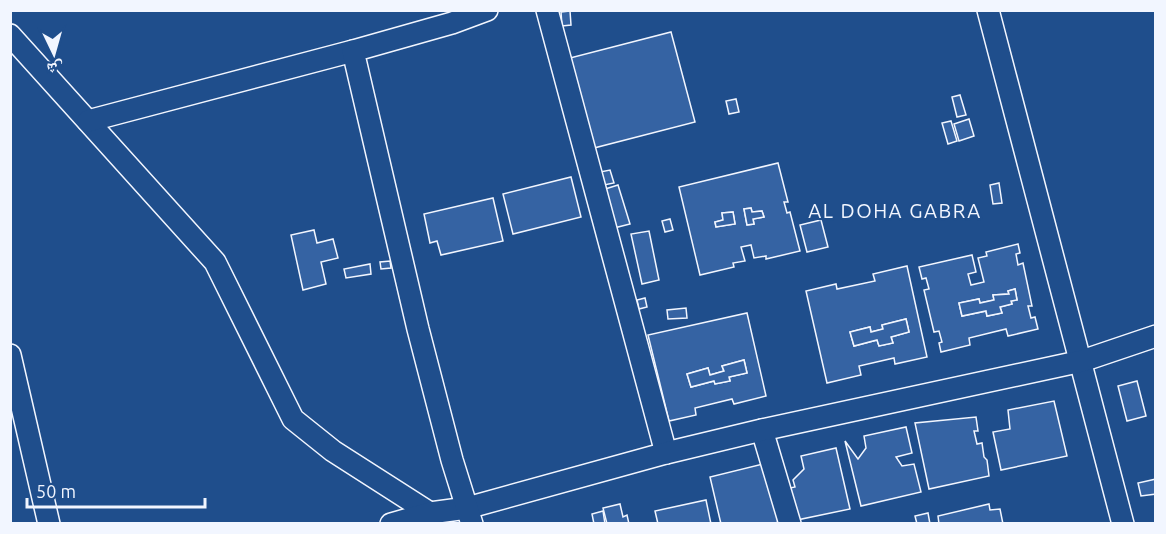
<svg xmlns="http://www.w3.org/2000/svg" width="1166" height="534" viewBox="0 0 1166 534" font-family="Ubuntu,'Noto Naskh Arabic',sans-serif">
<style>
.building{fill:#3563a3;stroke:#f2f6ff;stroke-width:1.5;fill-rule:evenodd}
.lines{fill:none;stroke-linecap:round;stroke-linejoin:round}
.minor-casing{stroke:#f2f6ff;stroke-width:24}
.minor{stroke:#1f4e8c;stroke-width:21}
.labels{text-anchor:middle;stroke-width:4.5;stroke-linejoin:round;paint-order:stroke}
.neighbourhood-label{font-size:20px;letter-spacing:1.5px;fill:#f2f6ff;stroke:#1f4e8c}
</style>
<rect width="100%" height="100%" fill="#1f4e8c"/>
<g class="building">
<path d="M570 11 571 25 562 26 561 12Z"/>
<path d="M671 32 695 122 594 148 570 58Z"/>
<path d="M960 95 966 115 957 117 952 97Z"/>
<path d="M736 99 739 112 729 114 726 101Z"/>
<path d="M969 119 974 136 959 141 954 124Z"/>
<path d="M951 121 957 141 948 144 942 123Z"/>
<path d="M778 163 788 202H784L787 213 790 212 800 251 766 259V256L754 258 751 245 741 247 745 261 733 263 734 267 700 275 679 187ZM751 208 752 212 762 211 764 217 753 219 754 224 747 225 744 209ZM733 212 735 224 716 227 715 222 723 220 722 213Z"/>
<path d="M610 170 614 183 604 185 600 172Z"/>
<path d="M571 177 581 217 513 234 503 194Z"/>
<path d="M999 183 1002 203 993 204 990 185Z"/>
<path d="M618 185 630 224 614 228 602 190Z"/>
<path d="M493 198 503 241 441 255 437 241 430 243 424 214Z"/>
<path d="M751 208 752 212 762 211 764 217 753 219 754 224 747 225 744 209Z"/>
<path d="M733 212 735 224 716 227 715 222 723 220 722 213Z"/>
<path d="M670 219 673 230 665 232 662 221Z"/>
<path d="M821 220 828 247 807 252 800 225Z"/>
<path d="M314 230 317 243 333 239 338 258 321 262 326 284 303 290 291 235Z"/>
<path d="M649 231 659 280 642 284 631 234Z"/>
<path d="M1018 244 1020 253 1016 254 1018 265 1023 263 1032 306H1028L1031 318 1035 317 1038 329 1008 336 1006 329 969 338 970 345 941 352 939 343 942 342 939 331 934 332 924 290 929 289 926 278 922 279 919 267 972 255 976 272 968 274 971 285 984 282 978 258 987 256 986 252ZM1015 289 1017 300 1011 301 1012 304 1000 307 1002 313 987 316 986 311 962 316 959 303 979 299 980 303 994 300 993 295 1009 294 1008 291Z"/>
<path d="M390 261 391 268 381 269 380 262Z"/>
<path d="M370 264 371 274 346 278 344 269Z"/>
<path d="M907 266 927 357 895 364 894 358 859 366 861 375 827 383 806 291 836 284 837 289 875 281 873 274ZM906 319 909 332 891 337 893 343 879 346 877 340 854 346 850 332 870 327 871 332 883 329 882 325Z"/>
<path d="M1015 289 1017 300 1011 301 1012 304 1000 307 1002 313 987 316 986 311 962 316 959 303 979 299 980 303 994 300 993 295 1009 294 1008 291Z"/>
<path d="M645 298 647 307 639 309 637 300Z"/>
<path d="M686 308 687 318 668 319 667 310Z"/>
<path d="M747 313 766 396 734 404 732 399 695 408 696 415 669 421 648 335ZM744 360 747 373 729 377 730 381 715 384 714 381 691 387 687 374 708 368 710 375 724 371 722 366Z"/>
<path d="M906 319 909 332 891 337 893 343 879 346 877 340 854 346 850 332 870 327 871 332 883 329 882 325Z"/>
<path d="M744 360 747 373 729 377 730 381 715 384 714 381 691 387 687 374 708 368 710 375 724 371 722 366Z"/>
<path d="M1137 381 1146 416 1127 421 1118 386Z"/>
<path d="M1054 401 1067 456 1001 470 993 432 1010 429 1008 410Z"/>
<path d="M976 417 978 431H974L977 444 982 443 984 457 987 460 989 476 929 489 915 423Z"/>
<path d="M906 427 912 453 896 457 902 466 914 464 921 492 861 506 845 441 858 459 866 448 864 436Z"/>
<path d="M836 448 850 509 792 521 785 489 795 487 793 480 804 469 801 456Z"/>
<path d="M767 463 782 521 772 524H721L710 477Z"/>
<path d="M1156 479V494L1141 496 1138 483Z"/>
<path d="M706 500 711 524H658L655 511Z"/>
<path d="M620 504 623 517 627 515 629 524H607L603 508Z"/>
<path d="M989 504 990 510 1000 509 1003 524H939L938 516Z"/>
<path d="M603 511 605 524H594L592 514Z"/>
<path d="M928 513 930 524H917L915 516Z"/>
</g>
<g class="lines">
<defs>
<g id="minor">
<path d="M547 10 666 453"/>
<path d="M988 10 1123 524"/>
<path d="M10 35 215 262 293 419 333 451 430 513"/>
<path d="M88 121 353 51"/>
<path d="M10 355 49 524"/>
<path d="M762 430 790 524"/>
<path d="M391 524 430 513 467 508 666 453 762 430 1082 361 1156 336"/>
<path d="M472 524 452 460 418 329 353 51 452 23 487 10"/>
</g>
</defs>
<use href="#minor" class="minor-casing"/>
<use href="#minor" class="minor"/>
</g>
<g class="labels">
<g class="neighbourhood-label">
<text x="895" y="218">AL DOHA GABRA</text>
</g>
</g>
<rect width="1166" height="534" fill="none" stroke="#f2f6ff" stroke-width="24"/>
<g transform="translate(54 54) rotate(175)" stroke="#1f4e8c" stroke-width="4.5" paint-order="stroke">
<path d="M0-4.5L10 22L0 15L-10 22Z" fill="#f2f6ff"/>
<text y="-9" font-size="16" font-weight="bold" text-anchor="middle" fill="#f2f6ff">ش</text>
</g>
<path d="M27 498v9h178v-9" fill="none" stroke="#f2f6ff" stroke-width="3"/>
<text x="36" y="498" font-size="18" fill="#f2f6ff" stroke="#1f4e8c" stroke-width="4.5" paint-order="stroke">50 m</text>
</svg>
